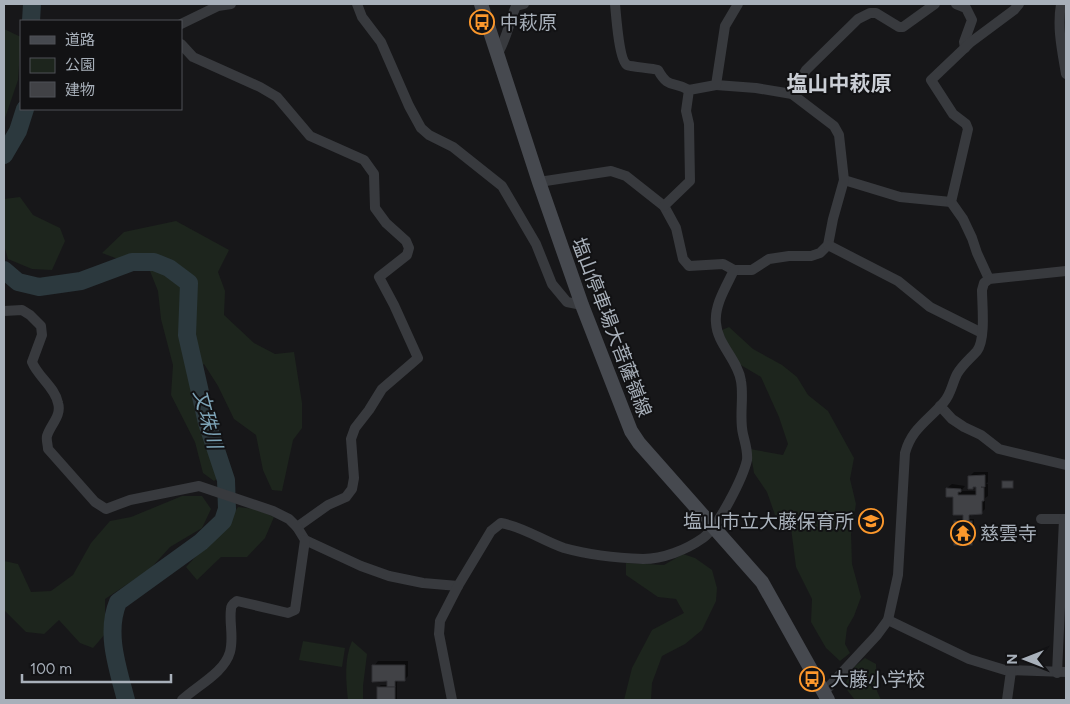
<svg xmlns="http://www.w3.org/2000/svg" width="1070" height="704" viewBox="0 0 1070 704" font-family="Figtree,'Noto Sans JP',sans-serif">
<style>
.green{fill:#1d251d}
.shadow{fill:#0007}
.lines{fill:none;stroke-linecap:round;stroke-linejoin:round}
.river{stroke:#2c393e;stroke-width:18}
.building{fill:#414246;stroke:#313135}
.street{stroke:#383a3e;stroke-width:10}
.secondary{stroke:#46494f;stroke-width:14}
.labels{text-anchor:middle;stroke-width:4;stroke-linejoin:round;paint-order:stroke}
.poi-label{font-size:19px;fill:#a8b0ba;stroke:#121214;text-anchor:start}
.street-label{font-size:19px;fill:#a8b0ba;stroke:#121214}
.water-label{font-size:20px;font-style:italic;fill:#7ea4b7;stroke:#121214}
.quarter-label{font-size:21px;font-weight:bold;fill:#caced5;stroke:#121214}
</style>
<rect width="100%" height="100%" fill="#171719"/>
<g class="green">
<path d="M4 29 21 37 18 80 4 121Z"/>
<path d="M20 197 33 215 60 228 65 241 52 270 32 269 8 259 4 245V199Z"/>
<path d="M176 221 229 250 218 272 225 291 224 315 254 343 275 354 294 352 302 403V428L293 440 282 491 272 490 263 470 256 435 234 419 218 386 204 364 190 375 201 419 219 477 214 481 203 473 195 442 171 395 173 365 161 319 158 291 150 271 102 253 124 232Z"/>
<path d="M729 327 753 349 782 365 797 377 808 395 828 411 854 458 850 479 856 504 851 534 852 564 861 597 854 616 847 628 845 644 850 653 840 661 826 648 811 622 812 599 796 567 790 520 775 515 767 492 754 473 750 449 783 455 788 444 779 417 761 377 734 361 722 330Z"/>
<path d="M182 496H202L211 509 202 528 170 547 150 569 105 599V634L93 648 80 643 59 620 44 634 26 632 4 610V561L18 564 31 592 51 591 73 575 91 543 110 521 131 517Z"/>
<path d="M238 507 255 509 274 517 265 538 247 557H221L197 580 186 567 201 551 217 537Z"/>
<path d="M683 554 695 558 712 570 717 588 716 601 702 630 685 644 662 656 652 683 651 700H624L632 668 652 630 684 613 676 599 658 597 626 575V563L664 565Z"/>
<path d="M303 641 345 648 342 667 299 660Z"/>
<path d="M352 641 367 654 363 686V700H348C346 681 344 659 352 641Z"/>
<path d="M865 658 876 664 877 691 881 700H855L844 686 854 667Z"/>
</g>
<g class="shadow">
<path d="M974 472H988V482L986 484H988V496L985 498V509L981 513H972L969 519H974V541L972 543 955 522 957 519H964V514L954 496 947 488 952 484 965 486 961 491H977V486L973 488 970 476Z"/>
<path d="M378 661H408V676L404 680H398L397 683V700H378V687L381 685H388V680L374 666Z"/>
</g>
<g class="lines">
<g class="river">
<path d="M31 21 32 4"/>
<path d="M4 155 18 131 25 109"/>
<path d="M4 270 18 282 39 287 81 281 132 262H154L169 268 189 283 187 335 207 423 226 480 227 509 223 521 201 542 118 602C105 633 118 669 126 700"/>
</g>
</g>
<g class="building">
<path d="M985 475V487H981L984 488V501H982V514L969 515V521H963V515H953V497H946V488L961 489V492H958V495H976V487H973V489H968V476Z"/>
<rect x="1002" y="481" width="11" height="7"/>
<rect x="954" y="521" width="18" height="24"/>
<path d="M372 665H405V681H395V687H387V681L372 682Z"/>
<rect x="377" y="687" width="18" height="13"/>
</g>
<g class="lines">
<g class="street">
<path d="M357 4 362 17 381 42 409 106 421 128 429 135 453 147 502 186 536 244 552 284 567 302 582 305"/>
<path d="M615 4C616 14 619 60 627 65 631 67 651 68 658 70 669 90 673 80 689 90"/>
<path d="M956 4 966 8 972 20 964 42 965 48"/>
<path d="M1061 4C1057 28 1062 50 1066 74"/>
<path d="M181 24 218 6 231 4"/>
<path d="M181 44 193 57 260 87 277 97 310 136 364 160 374 174 375 208 386 223 406 241 409 248 407 255 379 277 394 305 418 358 382 389 369 410 355 428 351 439 354 478 352 489 346 497 328 505 297 527"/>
<path d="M498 53C507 38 509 22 516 6L524 4"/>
<path d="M792 94 806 70 858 19 870 13H876L899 27H903L935 4"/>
<path d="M844 180 900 197 951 202"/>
<path d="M539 182 611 171 626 176 664 206 676 228 683 259 689 266 723 264 734 270H752L769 259 789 256H811L820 253 828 245 833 219 844 180 839 135 834 126 792 94 756 88 716 85"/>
<path d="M664 206 690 181 689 124 686 111 689 90 716 85 725 26 738 4"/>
<path d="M828 245 898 281 930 307 982 333"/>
<path d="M989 279 977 253 972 238 963 219 951 202 968 129 966 124 953 114 931 80 971 42 1014 10 1019 4"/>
<path d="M4 311 22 310 30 315 41 326 42 335 32 362C38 377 55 387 58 403 62 416 50 425 47 436 46 440 48 445 48 449L95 502 106 509 130 500 199 486 273 511 289 519 297 527 305 540 361 566 389 576 423 583 458 586"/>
<path d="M940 406 952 419 964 427 981 435 999 449 1066 465"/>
<path d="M1041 519H1066"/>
<path d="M888 620 969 659 1005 670 1066 672"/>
<path d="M1057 673 1064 519"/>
<path d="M824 692 877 635 888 620 898 575 905 453C912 428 928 421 944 402 951 394 952 384 957 374 963 364 970 359 977 351 986 339 982 304 982 290L984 283 989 279 1066 271"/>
<path d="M182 700C198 685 224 673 230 652 234 637 229 623 231 609 231 605 234 603 237 601L288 613 295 610 305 540"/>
<path d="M452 700 439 634 440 621 458 586 491 531 501 523C524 527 543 541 564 548 589 555 617 558 643 559 663 559 686 550 703 538 718 527 743 478 747 460 748 451 745 443 743 434 739 417 744 398 741 381 738 360 717 344 716 323 714 305 727 285 734 270"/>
<path d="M1007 700 1011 671"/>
</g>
<path class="secondary" d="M481 4 539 182 582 305 631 431 639 443 762 582 828 700"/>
</g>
<defs>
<symbol id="bus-ring" viewBox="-11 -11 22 22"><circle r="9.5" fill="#121214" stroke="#fc982c" stroke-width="1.5"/><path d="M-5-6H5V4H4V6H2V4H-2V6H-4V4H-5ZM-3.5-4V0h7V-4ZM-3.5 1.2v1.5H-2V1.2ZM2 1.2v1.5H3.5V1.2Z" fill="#fc982c"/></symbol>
<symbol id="school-ring" viewBox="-11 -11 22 22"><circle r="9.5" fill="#121214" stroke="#fc982c" stroke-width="1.5"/><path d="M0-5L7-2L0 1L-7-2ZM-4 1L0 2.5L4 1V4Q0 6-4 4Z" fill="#fc982c"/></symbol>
<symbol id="temple-ring" viewBox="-11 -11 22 22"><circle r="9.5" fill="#121214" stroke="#fc982c" stroke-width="1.5"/><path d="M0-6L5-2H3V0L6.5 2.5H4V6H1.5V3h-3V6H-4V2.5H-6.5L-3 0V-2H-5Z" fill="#fc982c"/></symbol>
</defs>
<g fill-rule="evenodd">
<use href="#bus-ring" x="468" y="8" width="28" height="28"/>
<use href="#school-ring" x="857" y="507" width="28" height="28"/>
<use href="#temple-ring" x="949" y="519" width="28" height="28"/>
<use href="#bus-ring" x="798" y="665" width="28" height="28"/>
</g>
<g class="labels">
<g class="poi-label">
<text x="500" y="29">中萩原</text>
<text x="854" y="528" text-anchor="end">塩山市立大藤保育所</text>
<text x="980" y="540">慈雲寺</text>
<text x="830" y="686">大藤小学校</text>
</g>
<g class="street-label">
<text transform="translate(612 327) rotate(69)" y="7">塩山停車場大菩薩嶺線</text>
</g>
<g class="water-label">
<text transform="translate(208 419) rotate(75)" y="7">文珠川</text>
</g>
<g class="quarter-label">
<text x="839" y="91">塩山中萩原</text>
</g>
</g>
<rect width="1070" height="704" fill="none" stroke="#a8b0ba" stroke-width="10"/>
<rect x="20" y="20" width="162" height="90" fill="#121214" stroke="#4e5156"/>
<rect x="30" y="36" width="25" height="8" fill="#46494f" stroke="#4e5156"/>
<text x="65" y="45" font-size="15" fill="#a8b0ba">道路</text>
<rect x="30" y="58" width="25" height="15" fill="#1d251d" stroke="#4e5156"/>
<text x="65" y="70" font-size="15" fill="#a8b0ba">公園</text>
<rect x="30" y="82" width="25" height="15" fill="#414246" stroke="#4e5156"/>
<text x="65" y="95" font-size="15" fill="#a8b0ba">建物</text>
<g transform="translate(1025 659) rotate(270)" stroke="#121214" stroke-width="4" paint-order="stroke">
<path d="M0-4L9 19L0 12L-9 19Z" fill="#a8b0ba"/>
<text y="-8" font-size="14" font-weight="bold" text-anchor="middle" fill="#a8b0ba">N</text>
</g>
<path d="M22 674v8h149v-8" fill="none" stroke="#a8b0ba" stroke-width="2.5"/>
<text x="30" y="674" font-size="15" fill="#a8b0ba" stroke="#121214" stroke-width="4" paint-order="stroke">100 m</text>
</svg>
